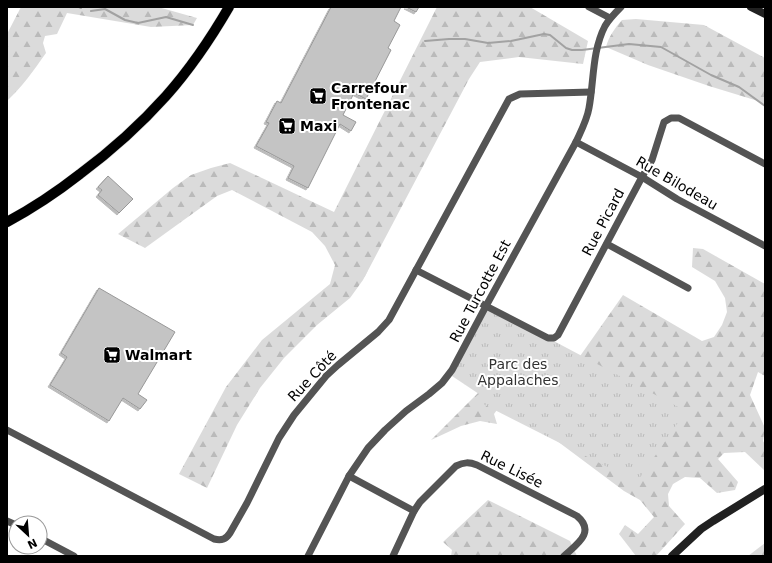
<svg xmlns="http://www.w3.org/2000/svg" width="772" height="563" viewBox="0 0 772 563" font-family="'DejaVu Sans',sans-serif">
<style>
.forest{fill:url(#forest-firs)}
.park{fill:url(#park-tufts)}
.lines{fill:none;stroke-linecap:round;stroke-linejoin:round}
.stream{stroke:#a2a2a2;stroke-width:2}
.building{fill:#c4c4c4;stroke:#989898;filter:url(#shadow)}
.primary-casing{stroke:#dbdbdb;stroke-width:11}
.street{stroke:#545454;stroke-width:7}
.secondary{stroke:#212121;stroke-width:8}
.primary{stroke:#000;stroke-width:10}
.labels{text-anchor:middle;stroke-width:4;stroke-linejoin:round;paint-order:stroke}
.poi-label{font-size:14px;font-weight:bold;fill:#000;stroke:#fff;text-anchor:start}
.street-label{font-size:14px;fill:#000;stroke:#fff}
.park-label{font-size:14px;fill:#323232;stroke:#fff}
</style>
<defs>
<pattern id="forest-firs" width="22" height="20" patternUnits="userSpaceOnUse"><rect width="22" height="20" fill="#dbdbdb"/><path d="M5 1l3.5 6h-7zM16 11l3.5 6h-7z" fill="#bababa"/></pattern>
<pattern id="park-tufts" width="24" height="20" patternUnits="userSpaceOnUse"><rect width="24" height="20" fill="#dbdbdb"/><path d="M3 7l-1-3M5 7V3M7 7l1-3M15 17l-1-3M17 17v-4M19 17l1-3" fill="none" stroke="#bababa"/></pattern>
<filter id="shadow"><feDropShadow dx="-2" dy="2" stdDeviation="0" flood-color="#0004"/></filter>
</defs>
<rect width="100%" height="100%" fill="#fff"/>
<g class="forest">
<path d="M21 7H158L197 18 193 25 151 27 67 13 57 34 45 36 43 43 46 53C34 70 22 87 7 101V34Z"/>
<path d="M437 7H530L588 41 583 64 519 57 480 62 469 79 363 280 350 298 317 325 284 358 260 388 237 425 207 488 179 474 226 387 262 340 330 284 335 265 325 246 312 232 232 190 217 196 145 248 118 234 173 188 191 175 211 168 230 163 334 212Z"/>
<path d="M636 19 704 25 765 58V105L758 101 709 86 648 65 606 47C609 36 615 28 622 20Z"/>
<path d="M693 248 703 249 765 284V376L758 372 750 395 765 428 763 441 765 444V471L745 452 724 453 718 459 738 482 735 490 717 493 700 478 685 477 673 484 668 494 669 506 685 524 656 556H636L619 534 625 525 638 534 654 517 640 500 624 491 537 426 502 403 494 414 497 424 480 421 461 426 431 440 482 389 578 359 623 295 702 341 714 337 722 325 727 312 725 298 715 281 692 267Z"/>
<path d="M488 500 570 541 577 556H451L452 550 443 542Z"/>
<path d="M765 543V556H748Z"/>
</g>
<path class="park" d="M486 306 548 338 686 411 637 482 473 399 479 394 449 374Z"/>
<g class="lines">
<g class="stream">
<path d="M79 7 81 8"/>
<path d="M91 11 105 9 125 20 138 23 166 17 193 25"/>
<path d="M425 41 449 39H465L488 43 511 41 544 34 550 35 566 48 572 50H582L629 44 661 47 711 75 739 87 765 106"/>
</g>
</g>
<g class="building">
<path d="M331 7H401L394 21 400 25 388 48 391 50 366 99 354 93 343 115 356 122 351 131 340 124 308 188 288 178 294 166 256 146 269 123 266 122 277 101 281 103Z"/>
<path d="M406 7H419L416 12Z"/>
<path d="M108 176 133 199 119 213 98 195 102 190 98 187Z"/>
<path d="M99 288 175 332 138 394 147 400 140 409 123 398 109 421 50 385 67 357 61 353Z"/>
</g>
<g class="lines">
<defs>
<path id="primary" d="M7 222C33 208 57 192 80 174 111 151 140 125 166 96 190 69 211 38 229 7"/>
</defs>
<use href="#primary" class="primary-casing"/>
<g class="street">
<path d="M589 7 610 18"/>
<path d="M576 142 642 177 677 199 765 246"/>
<path d="M607 244 688 288"/>
<path d="M416 270 548 338H554L558 335 642 177 652 160 664 122 671 118H679L765 164"/>
<path d="M7 430 214 539C222 541 226 539 230 533L247 503 279 438 294 415 326 376 338 365 378 332 389 320 509 99 520 94 591 92"/>
<path d="M349 476 414 511"/>
<path d="M7 521 16 525"/>
<path d="M40 538 74 556"/>
<path d="M308 556 349 476 368 448 385 430 406 411 429 394 442 383 452 370 486 306 576 142C581 131 587 120 589 108 594 81 592 51 605 26 609 19 615 13 621 7"/>
<path d="M393 556 414 511 420 502 456 466C464 462 469 462 477 465L577 516C596 532 577 544 564 556"/>
</g>
<g class="secondary">
<path d="M751 7 765 14"/>
<path d="M672 556 701 529 713 521 765 489"/>
</g>
<use href="#primary" class="primary"/>
</g>
<defs>
<symbol id="supermarket-square" viewBox="-11 -11 22 22"><rect x="-9" y="-9" width="18" height="18" rx="4" fill="#000" stroke="#fff"/><path d="M-6-5.5h2.5l.6 2H6L4.5 2H-2.5L-4.4-4H-6ZM-1.5 3.2a1.3 1.3 0 1 0 .1 0ZM3 3.2a1.3 1.3 0 1 0 .1 0Z" fill="#fff"/></symbol>
</defs>
<g fill-rule="evenodd">
<use href="#supermarket-square" x="308" y="86" width="20" height="20"/>
<use href="#supermarket-square" x="277" y="116" width="20" height="20"/>
<use href="#supermarket-square" x="102" y="345" width="20" height="20"/>
</g>
<g class="labels">
<g class="poi-label">
<text x="331" y="93">Carrefour<tspan x="331" dy="16">Frontenac</tspan></text>
<text x="300" y="131">Maxi</text>
<text x="125" y="360">Walmart</text>
</g>
<g class="street-label">
<text transform="translate(677 183) rotate(30)" y="5">Rue Bilodeau</text>
<text transform="translate(603 222) rotate(-62)" y="5">Rue Picard</text>
<text transform="translate(480 291) rotate(-62)" y="5">Rue Turcotte Est</text>
<text transform="translate(312 376) rotate(-47)" y="5">Rue Côté</text>
<text transform="translate(512 469) rotate(26)" y="5">Rue Lisée</text>
</g>
<g class="park-label">
<text x="518" y="369">Parc des<tspan x="518" dy="16">Appalaches</tspan></text>
</g>
</g>
<rect width="772" height="563" fill="none" stroke="#000000" stroke-width="16"/>
<g transform="translate(28 535) rotate(154)"><circle r="19" fill="#ffffff" stroke="#999999"/>
<path d="M0-3L7 15L0 10L-7 15Z" fill="#000000"/>
<text y="-6" font-size="11" font-weight="bold" text-anchor="middle" fill="#000000">N</text>
</g>
</svg>
